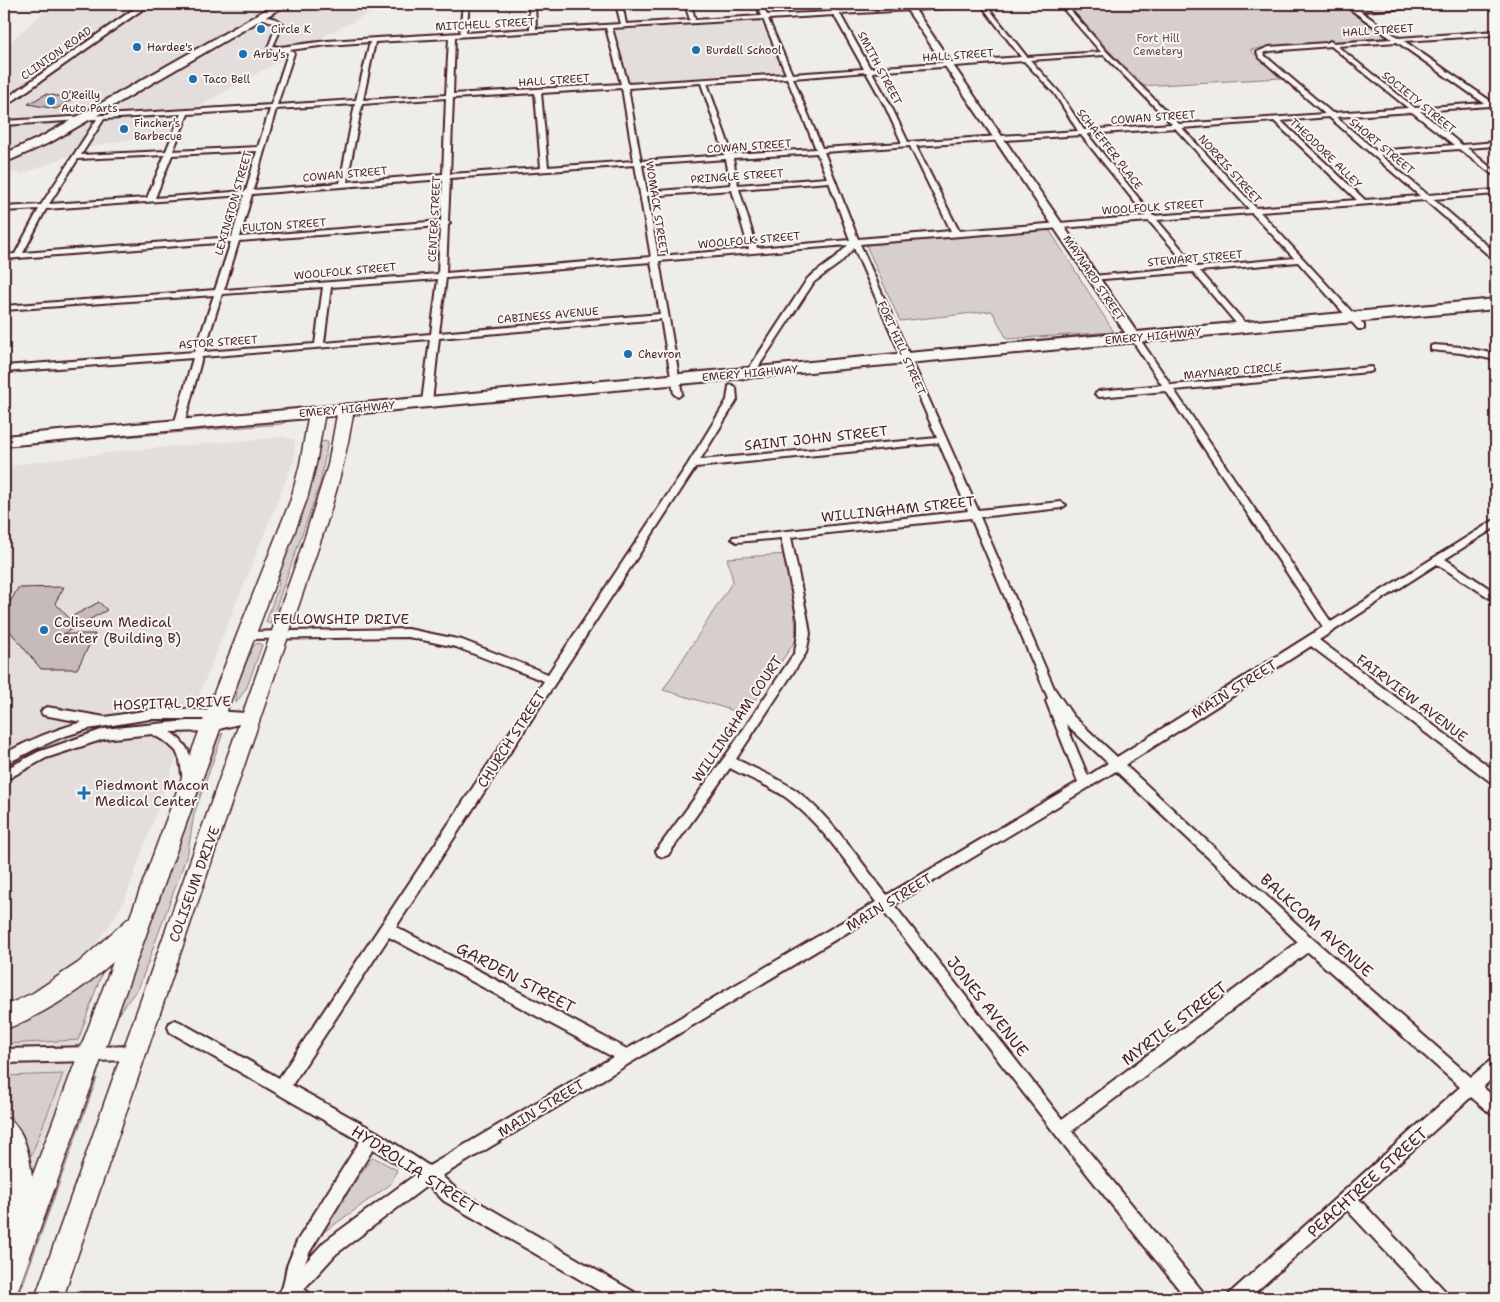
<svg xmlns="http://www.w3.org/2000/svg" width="1500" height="1302" viewBox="0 0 1500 1302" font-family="'Shantell Sans',sans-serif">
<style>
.built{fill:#e3dedc}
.green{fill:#d7cfce;stroke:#90777c}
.building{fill:#c6babb;stroke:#4a1f2b}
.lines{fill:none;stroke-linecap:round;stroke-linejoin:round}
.street-casing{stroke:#4a1f2b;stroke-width:4}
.secondary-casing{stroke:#4a1f2b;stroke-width:4}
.primary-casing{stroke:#4a1f2b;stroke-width:3}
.highway-casing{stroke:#4a1f2b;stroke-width:4}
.street{fill:#f6f6f2;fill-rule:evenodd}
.secondary{fill:#f6f6f2;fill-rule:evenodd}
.primary{fill:#f6f6f2;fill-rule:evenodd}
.highway{fill:#f6f6f2;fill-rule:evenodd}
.poi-dot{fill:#1f6fb2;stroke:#f6f6f2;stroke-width:2}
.labels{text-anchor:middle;stroke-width:4;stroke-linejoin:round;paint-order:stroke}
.far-street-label{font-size:11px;fill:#4a1f2b;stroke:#f6f6f2}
.far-poi-label{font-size:11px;fill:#4a1f2b;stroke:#f6f6f2;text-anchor:start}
.far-park-label{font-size:11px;fill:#6d4b54;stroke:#f6f6f2}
.street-label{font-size:14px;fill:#4a1f2b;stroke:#f6f6f2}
.poi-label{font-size:14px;fill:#4a1f2b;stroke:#f6f6f2;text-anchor:start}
.near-street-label{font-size:16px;fill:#4a1f2b;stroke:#f6f6f2}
</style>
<rect width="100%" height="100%" fill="#efedea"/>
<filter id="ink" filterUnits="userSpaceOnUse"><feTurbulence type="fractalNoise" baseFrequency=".02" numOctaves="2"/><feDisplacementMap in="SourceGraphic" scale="10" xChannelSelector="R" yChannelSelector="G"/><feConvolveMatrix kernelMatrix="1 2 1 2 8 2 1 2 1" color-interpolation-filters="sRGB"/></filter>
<g filter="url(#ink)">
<g class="built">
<path d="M52 4H390L333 31 208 101 170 133 94 146 23 174 4 171V47Z"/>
<path d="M759 19 784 73 626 84 613 28Z"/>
<path d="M282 437 295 440 294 460 202 688 125 899 113 921 94 946 74 965 45 986 4 1003V466L124 451Z"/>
<path d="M89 1016 4 1253V1017Z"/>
</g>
<g class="green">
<path d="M1067 4H1341L1390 37 1265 47 1250 50 1281 78 1141 86Z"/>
<path d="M1042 230 1050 231 1114 332 1007 339 992 311 900 321 866 245 957 235Z"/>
<path d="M285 418 286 422 281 424 4 447V444Z"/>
<path d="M328 441 320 484 270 624 266 622 279 584 278 576 309 489 320 442Z"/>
<path d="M787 554 794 605 796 640 745 714 663 690 733 581 727 558Z"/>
<path d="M258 643 262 645 247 687 236 703 237 686 253 646Z"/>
<path d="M223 733 194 814 188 852 139 987 116 1017 219 736Z"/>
<path d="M106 962 78 1040 4 1044V1024L53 999Z"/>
<path d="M63 1074 31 1156 21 1131 4 1107V1076Z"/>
<path d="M97 1078 18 1298H13L89 1090Z"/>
<path d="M373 1157 397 1170 391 1184 310 1242Z"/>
</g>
<g class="building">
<path d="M46 94 73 99 56 109 28 104Z"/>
<path d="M64 587 55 603 69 618 99 602 107 610 63 634H95L77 669H41L4 624V613L18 588Z"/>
</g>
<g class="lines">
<defs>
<g id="street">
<path d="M463 4H469L466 33 530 29 529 4H535L536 29 621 24 616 4H622L626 24 690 20 685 4H691L695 20 761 16 756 4H762L767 15 832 12 828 4H834L838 11 992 4 987 6 1027 57 1101 52 1059 4H1065L1107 52 1179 124 1325 114 1259 57 1257 52 1269 47 1327 43 1330 41 1333 43 1392 39 1343 4H1349L1356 8 1447 4 1444 6 1360 11 1399 38 1496 31V35L1404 41 1492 102H1496V106L1493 108 1489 106 1420 111 1462 145 1496 142V146L1467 148 1496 172V177L1459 149 1380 155 1428 195 1496 190V194L1433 199 1496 253V259H1493L1425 200 1260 212 1364 325V329H1358L1298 262 1200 271 1247 325 1248 327 1244 330 1241 329 1193 272 1090 280V276H1093L1189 267 1149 221 860 244 978 510 1061 502 1066 505 1061 508 980 517 1054 688 1073 716 1117 757 1323 627 1166 391 1099 397 1095 394 1099 391 1162 385 1130 337 1131 335H1137L1171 385 1372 367V371L1369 372 1174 390 1331 622 1496 519V527L1445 559 1496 593V602L1437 564 1319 640 1496 772V784L1492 783 1311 646 1125 765 1313 939 1471 1077 1491 1060 1496 1058V1075L1483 1087 1496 1099V1117L1491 1114 1471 1097 1359 1199 1446 1292 1448 1298H1429L1347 1210 1249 1298H1228L1231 1292 1460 1087 1308 952 1072 1131 1203 1292 1206 1298H1186L1056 1135 883 911 442 1176 456 1189 634 1292 636 1298H612L444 1201 428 1185 336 1254 304 1289 308 1292 310 1298H276L283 1286 287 1266 297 1241 360 1141 170 1032 168 1027 170 1022 175 1020 180 1022 279 1078 544 681 456 647 408 637 245 639 241 638 239 635 241 632 408 629 462 640 548 674 688 464 727 400 729 386 732 385 736 388 737 400 700 460 937 438 854 248 840 263 814 282 753 375 750 376 746 373 808 278 834 259 848 245 659 261 682 394 678 397 674 394 661 319 439 338 432 402 427 405 422 402 430 339 202 357 184 425 179 428 174 425 193 358 4 372V366L195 352 214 295 4 310V306L215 290 231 242 4 259V255L15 254 39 209 4 211V207L41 205 97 119 4 125V121L271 105 288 53 268 48 277 24 259 17V15L276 19 283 24 273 46 280 47 327 41 460 33ZM982 6 1021 57 870 68 840 14ZM834 15 864 69 792 74 768 19ZM763 19 786 74 628 84 612 28ZM606 28 621 84 453 94 455 37ZM449 38 446 95 363 100 375 42ZM370 42 356 100 277 105 294 53 290 50 327 45ZM1397 42 1484 103 1415 108 1337 46ZM1331 46 1408 108 1332 113 1264 55 1263 53 1270 51ZM1104 55 1172 124 1084 130 1059 92 1030 60ZM1024 61 1055 94 1078 131 908 142 891 106 872 72ZM866 72 885 106 902 143 822 148 793 78ZM787 78 816 149 732 154 707 83ZM701 83 725 155 641 161 628 88ZM622 88 634 161 548 167 541 93ZM535 93 541 168 450 174 453 98ZM446 98 443 174 347 182 362 104ZM355 104 340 183 253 190 276 109ZM270 109 258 147 173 151 188 114ZM1412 112 1454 145 1376 151 1336 117ZM181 114 166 151 81 155 104 119ZM1329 117 1420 196 1365 200 1281 121ZM1274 121 1357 200 1256 208 1182 128ZM1175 128 1249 209 1153 216 1087 134ZM1081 135 1146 216 959 231 916 146ZM910 146 951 231 858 239 824 152ZM257 151 246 191 155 198 172 155ZM817 153 827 178 738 185 733 158ZM165 155 147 198 49 204 78 159ZM726 159 731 185 647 192 642 165ZM635 165 651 257 446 273 448 225 450 223 448 221 450 178ZM443 179 441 221 240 237 252 194ZM829 182 850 240 757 248 739 189ZM732 190 749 249 658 256 647 196ZM244 195 232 237 23 253 46 209ZM1252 213 1294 258 1197 267 1157 220ZM440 226 438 274 224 290 239 241ZM651 262 660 314 439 333 446 278ZM438 279 431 334 324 343 331 287ZM323 287 315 344 204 352 222 294ZM939 443 968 511 733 537 732 539 737 542 781 538 798 621V634L795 652 729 751 656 851 658 855 663 857 668 855 730 768C748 778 771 786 788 799 823 826 849 866 876 902L627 1049 396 927 696 467ZM971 518 1048 698 1046 701 1078 782 887 895C859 860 833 819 797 791 780 779 755 769 736 759L806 653 810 634 808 621 791 537ZM1066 724 1108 763 1088 776ZM1116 771 1298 942 1062 1119 894 905ZM389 937 613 1057 429 1166 377 1132 292 1085ZM373 1149 415 1175 324 1242 305 1263 309 1253Z"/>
<path d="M1434 345 1461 347 1496 354V360L1461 353 1431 350V346Z"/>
<path d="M47 707 105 717 150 710 181 709 246 713H255L257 716 255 719 251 721 211 731 170 732C188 743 193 757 193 777L191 781 187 782 183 781 180 760 176 751 166 742 152 734 104 739 46 758 4 781V770L38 752 104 729 187 721H211L220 719H150L88 729 62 737 35 749 4 765V754C29 740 54 730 82 722L43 715 41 712 43 709Z"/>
<path d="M134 1046 139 1048 141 1053 139 1058 134 1060 4 1063V1049Z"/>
</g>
<g id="secondary">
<path d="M141 4H150L4 107V100Z"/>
<path d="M903 4H911L1140 337 1138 340H1130Z"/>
</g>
<g id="primary">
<path d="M346 404 351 406 354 409C348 447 339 483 328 519L63 1298H35L299 555 328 465 338 409 341 406Z"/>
<path d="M317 407 322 409 325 412 316 464 307 499 226 713 18 1290 15 1298H4V1253L7 1243 4 1236 7 1195 4 1163V1117C24 1124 30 1157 32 1177L113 962C81 991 44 1014 4 1030V1006L33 993 78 963 130 917 206 713 291 499 300 464 309 412 312 409Z"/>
</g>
<g id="highway">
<path d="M276 4H288L51 142 4 163V154L43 136Z"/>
<path d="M1496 299V309L4 446V436Z"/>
</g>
</defs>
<use href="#street" class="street-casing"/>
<use href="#secondary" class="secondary-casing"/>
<use href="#primary" class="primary-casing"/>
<use href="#highway" class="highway-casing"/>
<use href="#street" class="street"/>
<use href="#secondary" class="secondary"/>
<use href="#primary" class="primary"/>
<use href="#highway" class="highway"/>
</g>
</g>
<g class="poi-dot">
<circle cx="261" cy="29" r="5"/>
<circle cx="137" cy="47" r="5"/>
<circle cx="696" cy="50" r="5"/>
<circle cx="243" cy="54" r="5"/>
<circle cx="193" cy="79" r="5"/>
<circle cx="51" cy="101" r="5"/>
<circle cx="124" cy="129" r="5"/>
<circle cx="628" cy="354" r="5"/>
<circle cx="44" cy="630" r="5"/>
<path d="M81.5 785.5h5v5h5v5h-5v5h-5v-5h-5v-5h5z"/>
</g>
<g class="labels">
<g class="far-street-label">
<text transform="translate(485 24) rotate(-3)" y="4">MITCHELL STREET</text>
<text transform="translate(1378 30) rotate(-4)" y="4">HALL STREET</text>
<text transform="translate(56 53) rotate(-35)" y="4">CLINTON ROAD</text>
<text transform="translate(958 55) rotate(-4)" y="4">HALL STREET</text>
<text transform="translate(880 68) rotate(62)" y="4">SMITH STREET</text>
<text transform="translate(554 80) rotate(-4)" y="4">HALL STREET</text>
<text transform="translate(1419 102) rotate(39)" y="4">SOCIETY STREET</text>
<text transform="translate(1153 117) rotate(-4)" y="4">COWAN STREET</text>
<text transform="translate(749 146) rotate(-4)" y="4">COWAN STREET</text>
<text transform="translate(1382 146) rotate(40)" y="4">SHORT STREET</text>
<text transform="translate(1110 149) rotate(52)" y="4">SCHAEFFER PLACE</text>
<text transform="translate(1326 153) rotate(44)" y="4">THEODORE ALLEY</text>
<text transform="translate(1230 169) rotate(48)" y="4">NORRIS STREET</text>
<text transform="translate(345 174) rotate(-5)" y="4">COWAN STREET</text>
<text transform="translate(737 176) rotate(-4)" y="4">PRINGLE STREET</text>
<text transform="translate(233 203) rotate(-74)" y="4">LEXINGTON STREET</text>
<text transform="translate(1153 207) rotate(-4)" y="4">WOOLFOLK STREET</text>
<text transform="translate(657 208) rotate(81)" y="4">WOMACK STREET</text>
<text transform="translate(434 219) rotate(-87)" y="4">CENTER STREET</text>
<text transform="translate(284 225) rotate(-4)" y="4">FULTON STREET</text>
<text transform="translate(749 240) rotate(-5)" y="4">WOOLFOLK STREET</text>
<text transform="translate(1195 258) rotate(-5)" y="4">STEWART STREET</text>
<text transform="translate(345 271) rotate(-5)" y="4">WOOLFOLK STREET</text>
<text transform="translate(1094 278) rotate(56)" y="4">MAYNARD STREET</text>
<text transform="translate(548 315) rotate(-5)" y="4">CABINESS AVENUE</text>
<text transform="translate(1153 336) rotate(-5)" y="4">EMERY HIGHWAY</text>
<text transform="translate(218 342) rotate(-4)" y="4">ASTOR STREET</text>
<text transform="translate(902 348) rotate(66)" y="4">FORT HILL STREET</text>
<text transform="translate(1233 371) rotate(-5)" y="4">MAYNARD CIRCLE</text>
<text transform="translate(750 373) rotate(-5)" y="4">EMERY HIGHWAY</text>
<text transform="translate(347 409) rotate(-5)" y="4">EMERY HIGHWAY</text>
</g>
<g class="far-poi-label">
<text x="271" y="33">Circle K</text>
<text x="147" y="51">Hardee's</text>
<text x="706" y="54">Burdell School</text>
<text x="253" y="58">Arby's</text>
<text x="203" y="83">Taco Bell</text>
<text x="61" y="99">O'Reilly<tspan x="61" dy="13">Auto Parts</tspan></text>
<text x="134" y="127">Fincher's<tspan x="134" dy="13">Barbecue</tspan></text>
<text x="638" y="358">Chevron</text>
</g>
<g class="far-park-label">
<text x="1158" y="42">Fort Hill<tspan x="1158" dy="13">Cemetery</tspan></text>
</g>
<g class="street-label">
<text transform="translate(816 438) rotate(-6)" y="5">SAINT JOHN STREET</text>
<text transform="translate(898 509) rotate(-6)" y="5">WILLINGHAM STREET</text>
<text x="341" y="624">FELLOWSHIP DRIVE</text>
<text transform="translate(1234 689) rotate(-32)" y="5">MAIN STREET</text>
<text transform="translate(1412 698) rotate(37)" y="5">FAIRVIEW AVENUE</text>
<text transform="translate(172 703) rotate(-2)" y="5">HOSPITAL DRIVE</text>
<text transform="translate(737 719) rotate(-56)" y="5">WILLINGHAM COURT</text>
<text transform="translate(511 739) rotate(-57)" y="5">CHURCH STREET</text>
<text transform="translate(194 884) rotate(-70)" y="5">COLISEUM DRIVE</text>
<text transform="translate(889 902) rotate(-31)" y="5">MAIN STREET</text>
<text transform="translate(541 1108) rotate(-31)" y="5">MAIN STREET</text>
</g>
<g class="poi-label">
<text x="54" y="627">Coliseum Medical<tspan x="54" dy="16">Center (Building B)</tspan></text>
<text x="95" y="790">Piedmont Macon<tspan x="95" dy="16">Medical Center</tspan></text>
</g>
<g class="near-street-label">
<text transform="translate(1317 925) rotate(42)" y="6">BALKCOM AVENUE</text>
<text transform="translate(516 977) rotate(28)" y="6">GARDEN STREET</text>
<text transform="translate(988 1006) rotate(52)" y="6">JONES AVENUE</text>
<text transform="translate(1174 1023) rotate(-37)" y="6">MYRTLE STREET</text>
<text transform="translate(415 1169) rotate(33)" y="6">HYDROLIA STREET</text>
<text transform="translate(1367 1182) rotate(-42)" y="6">PEACHTREE STREET</text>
</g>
</g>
<rect width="1500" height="1302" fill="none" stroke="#f6f6f2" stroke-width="20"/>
<rect x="10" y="10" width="1480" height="1282" fill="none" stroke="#4a1f2b" stroke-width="2" filter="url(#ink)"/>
</svg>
